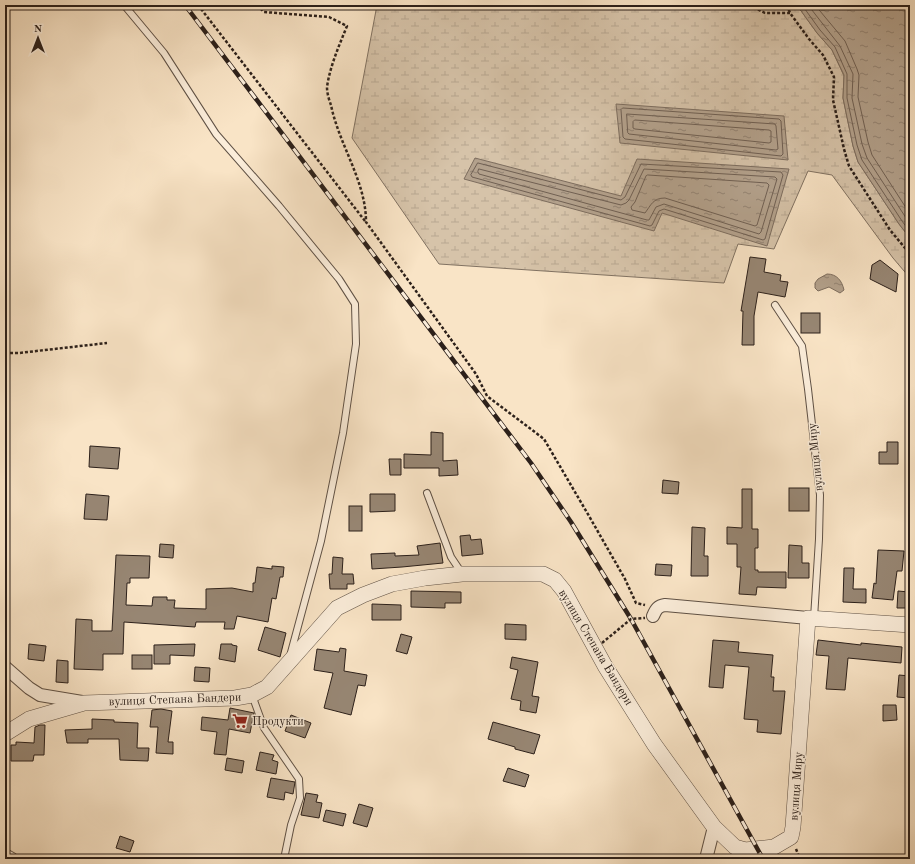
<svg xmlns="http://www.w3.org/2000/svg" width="915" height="864" viewBox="0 0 915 864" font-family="'Old Standard TT',serif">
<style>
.wetland{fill:url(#wetland-marsh);stroke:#817262}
.water{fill:url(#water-ripples);stroke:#7d6d5e}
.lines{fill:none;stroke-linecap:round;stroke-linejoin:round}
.shore{stroke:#706053;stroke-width:1}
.building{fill:#978673;stroke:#2c201a}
.service-casing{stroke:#5f5145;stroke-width:8}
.minor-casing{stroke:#5f5145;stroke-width:14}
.tertiary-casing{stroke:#5f5145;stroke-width:16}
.path{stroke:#2c201a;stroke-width:2.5;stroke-dasharray:3 2;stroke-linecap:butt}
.service{stroke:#fbedda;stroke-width:6}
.minor{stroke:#fbedda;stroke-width:12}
.tertiary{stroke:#fbedda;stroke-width:15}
.rail-casing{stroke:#2c201a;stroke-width:4.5}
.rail{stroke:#fbedda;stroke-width:3;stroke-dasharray:9;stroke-linecap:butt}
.path-bridge{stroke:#2c201a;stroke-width:2.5;stroke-dasharray:3 2;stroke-linecap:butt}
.labels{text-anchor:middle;stroke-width:3;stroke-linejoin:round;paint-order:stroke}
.street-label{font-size:12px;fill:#2c201a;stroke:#fbedda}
.poi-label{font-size:12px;fill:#2c201a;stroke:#fbedda;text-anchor:start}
</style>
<defs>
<pattern id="wetland-marsh" width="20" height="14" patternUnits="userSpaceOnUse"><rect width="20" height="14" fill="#d6c3a9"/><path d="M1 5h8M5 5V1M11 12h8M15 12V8" fill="none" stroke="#b8a791"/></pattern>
<pattern id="water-ripples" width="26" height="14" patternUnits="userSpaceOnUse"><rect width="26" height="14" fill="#b3a18c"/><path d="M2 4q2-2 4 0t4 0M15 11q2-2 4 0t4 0" fill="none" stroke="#928372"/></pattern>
</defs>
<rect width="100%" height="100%" fill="#f9e4c6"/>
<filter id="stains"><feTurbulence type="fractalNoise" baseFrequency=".005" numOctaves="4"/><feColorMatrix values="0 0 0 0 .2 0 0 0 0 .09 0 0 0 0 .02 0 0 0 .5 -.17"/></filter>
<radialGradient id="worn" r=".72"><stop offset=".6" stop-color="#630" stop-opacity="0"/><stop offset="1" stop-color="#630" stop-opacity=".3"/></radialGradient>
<path class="wetland" d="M377 5H798L799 8 817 33 832 50 844 76 843 98 853 146 858 162 899 224 910 238V278L893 258 832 175 808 171 774 249 738 244 724 283 439 264 352 138Z"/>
<g class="water">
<path d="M798 5H910V238L899 224 858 162 853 146 843 98 844 75 832 50 817 33 799 8Z"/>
<path d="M616 104 784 116 788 160 620 143Z"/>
<path d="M475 158 621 196 637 159 789 169 767 246 662 213 654 231 464 179Z"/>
<path d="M827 274C837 274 842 281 844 290L840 293 829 287 818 291 815 288V283L818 279Z"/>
</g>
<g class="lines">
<g class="shore">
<path d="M802 5 820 30 835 47 847 74V98L857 145 862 160 902 221 910 232"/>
<path d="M808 5 840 46 853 74 852 98 862 144 867 158 910 224"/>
<path d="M815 5 845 41 857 69 859 75 858 97 868 142 872 155 910 214"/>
<path d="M623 108 779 119 781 121 783 154 781 156 625 139 623 137 621 110Z"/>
<path d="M627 114 775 124 776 126 778 149 776 150 629 134 628 133Z"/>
<path d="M635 120 769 130 771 131V142L769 143 635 129 633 128V122Z"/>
<path d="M478 163 621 200 625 197 641 164 781 172 783 175 765 239 763 240 664 209 659 211 652 225 650 226 472 177 471 175Z"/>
<path d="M479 169 621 205 626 203 629 200 644 169 775 177 777 179 761 232 759 234 664 204 656 207 649 220H647L479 174 478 172Z"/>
<path d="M648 175 767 183 769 185 757 225 755 226 665 198C653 198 651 205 645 213L632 210 631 207 635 202 646 176Z"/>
</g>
</g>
<g class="building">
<path d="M750 257 766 259 764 272 781 275 780 281 788 282 785 297 758 292 754 316V345H742L743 311H741Z"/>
<path d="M880 260 898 274 896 292 870 279 872 265Z"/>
<rect x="801" y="313" width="19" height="20"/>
<path d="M431 432 443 433V461L457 460 458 475 439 476V468H404V454L431 455Z"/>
<path d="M887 442H898V464H879V452H887Z"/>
<path d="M90 446 120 448 118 469 89 467Z"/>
<path d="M389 459H401V475H390Z"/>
<path d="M663 480 679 482 678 494 662 493Z"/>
<rect x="789" y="488" width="20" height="23"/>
<path d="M742 489H752V529H758V548H755V570H758V572H786V588L757 587 756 595 739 594 741 567H737V544H727V527L742 528Z"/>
<path d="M86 494 109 496 107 520 84 519Z"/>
<path d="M370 494H395V511L370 512Z"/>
<rect x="349" y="506" width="13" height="25"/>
<path d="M692 527 705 528 704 556H708V576H691Z"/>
<path d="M470 535 471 540 481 539 483 554 462 556 460 536Z"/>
<path d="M440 543 443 563 402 567 372 569 371 554 395 553V556L419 555 417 546Z"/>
<path d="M160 544 174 545 173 558 159 557Z"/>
<path d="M789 545 802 546V563H809V578H788Z"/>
<path d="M878 550 904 551 902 571H897L893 600 872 598 874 583 876 584Z"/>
<path d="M116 555 150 556 149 578H130V583H127L126 605 152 606 153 597H167V600H175L174 608 206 609V589L232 588 253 592V583H255L257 567 272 569V566L284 567 283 577H280L276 599 272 598 268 622 237 616 234 629H224L225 622H196L195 627 124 622 123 654H103V670L74 669 76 619 92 620V631H112Z"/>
<path d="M333 557 343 558 342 574H353L354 584H347V589H330L329 574H332Z"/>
<path d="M656 564 672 565 671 576 655 575Z"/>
<path d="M844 568H854L853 589H866V603L843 602Z"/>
<path d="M411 591 461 592V603H445V608L411 607Z"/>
<path d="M898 591 909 592 908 595H910V608H897Z"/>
<path d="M372 604 401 605V620H372Z"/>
<path d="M505 624 526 625V640L505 639Z"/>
<path d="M265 627 286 633 280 657 258 650Z"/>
<path d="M401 634 412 637 407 654 396 651Z"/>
<path d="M713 640 739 642 738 652 773 655 771 677H774L773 691H785L781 734 757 732 758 720 744 719 749 667 725 665 723 688 709 687Z"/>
<path d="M818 640 861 645V643L902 647 901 663 848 658 845 690 826 689 829 656 816 655Z"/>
<path d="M29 644 46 646 44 661 28 659Z"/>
<path d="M195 644 194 656 170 655V664H154V645Z"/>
<path d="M221 644H232V645L237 646 235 662 219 659Z"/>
<path d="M340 648 346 649 344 671 367 675 365 686 358 685 351 715 324 708 333 673 314 670 317 649 339 652Z"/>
<rect x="132" y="655" width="20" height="14"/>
<path d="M512 657 538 662 532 696 539 697 536 713 520 710 521 701 511 699 518 670 510 668Z"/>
<path d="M57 660 68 661V683L56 682Z"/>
<path d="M195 667 210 668 209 682 194 681Z"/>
<path d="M899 675 910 676 909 698 897 697Z"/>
<path d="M883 705H896L897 720 883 721Z"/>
<path d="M230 708 254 713 250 733 229 729 226 755 214 754 217 732 201 730 202 717 228 720Z"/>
<path d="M161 709 172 711 168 742H173V754L156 753 158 727H150L152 710Z"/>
<path d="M291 715 311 723 305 738 285 731Z"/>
<path d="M92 719 114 720V722L138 723 137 748H149L148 761 120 760 119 739H88V743H67L65 730 92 729Z"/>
<path d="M493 722 540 735 534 754 515 749V747L488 739Z"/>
<path d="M40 725H45L44 755H34L33 761H11V745H16V742L34 743 35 727Z"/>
<path d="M260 752 274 755 272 760 278 762 276 774 256 770Z"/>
<path d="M227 758 244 761 242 773 225 770Z"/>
<path d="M508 768 529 775 525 787 503 781Z"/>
<path d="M271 778 295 782 293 794 285 792 284 800 267 797Z"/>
<path d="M306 793 318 795 316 802 322 803 319 818 301 815Z"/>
<path d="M359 804 373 808 367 827 353 823Z"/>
<path d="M326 810 346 814 343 826 323 821Z"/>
<path d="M120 836 134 841 130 852 116 848Z"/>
</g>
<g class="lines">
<defs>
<g id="service">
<path d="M124 5 164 53 216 134 279 206 339 279 355 304 356 344 343 433 321 541 290 656"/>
<path d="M775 305 802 346 808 389 820 495 819 539 814 618"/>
<path d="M427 493 451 557 461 572"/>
<path d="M252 695 264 728 299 779 300 798 291 825 284 859"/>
</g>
<g id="minor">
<path d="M653 616C656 609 658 606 665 605L808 618"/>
<path d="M5 667 29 688 40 695 82 702"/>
<path d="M5 855 12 859"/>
<path d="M706 859 714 827"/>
</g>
<path id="tertiary" d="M5 734 29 719 84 703 235 698 252 695 267 687 337 608 363 595 392 584 425 578 462 574H543L555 580 564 591 605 666 654 744 714 827 735 847 745 850 774 847 791 837 793 827 808 618 910 625"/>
</defs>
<use href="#service" class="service-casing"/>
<use href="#minor" class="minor-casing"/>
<use href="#tertiary" class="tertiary-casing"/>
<g class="path">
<path d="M198 5 365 221"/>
<path d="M257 5 264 12 329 17 347 26C339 46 330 66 327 87 327 93 329 100 331 105 339 145 366 181 366 222L476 374 487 396 544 439 589 516 625 579 636 603 645 605"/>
<path d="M749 5 765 13H790"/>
<path d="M787 5 790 13 809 39 823 55 834 77 833 100 844 149 849 166 890 230 910 254"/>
<path d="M5 353H19L107 343"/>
<path d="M796 849 800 859"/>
</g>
<use href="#service" class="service"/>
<use href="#minor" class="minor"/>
<use href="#tertiary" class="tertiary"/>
<defs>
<path id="rail" d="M185 5 531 463 571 522 631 619 763 859"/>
</defs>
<use href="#rail" class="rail-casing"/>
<use href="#rail" class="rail"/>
<path class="path-bridge" d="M602 643 631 619 645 618"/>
</g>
<defs>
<symbol id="supermarket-bare" viewBox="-9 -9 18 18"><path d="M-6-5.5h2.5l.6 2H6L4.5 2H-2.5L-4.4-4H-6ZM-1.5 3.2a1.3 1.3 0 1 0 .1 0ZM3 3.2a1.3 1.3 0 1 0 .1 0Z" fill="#8f2418" stroke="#fbedda" stroke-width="2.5" paint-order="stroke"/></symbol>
</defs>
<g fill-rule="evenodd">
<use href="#supermarket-bare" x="229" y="710" width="22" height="22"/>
</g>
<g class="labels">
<g class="street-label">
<text transform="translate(815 457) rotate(-96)" y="4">вулиця Миру</text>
<text transform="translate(596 647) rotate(59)" y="4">вулиця Степана Бандери</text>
<text transform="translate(175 699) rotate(-2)" y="4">вулиця Степана Бандери</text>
<text transform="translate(796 786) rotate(-86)" y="4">вулиця Миру</text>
</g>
<g class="poi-label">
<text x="252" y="725">Продукти</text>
</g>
</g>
<rect width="915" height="864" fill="none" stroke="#f9e4c6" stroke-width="20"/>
<rect x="6" y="6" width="903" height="852" fill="none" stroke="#2c201a" stroke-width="2"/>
<rect x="10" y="10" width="895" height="844" fill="none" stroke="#2c201a"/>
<g transform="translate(38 38)" stroke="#fbedda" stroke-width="3" paint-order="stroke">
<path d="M0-3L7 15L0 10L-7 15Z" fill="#2c201a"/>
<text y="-6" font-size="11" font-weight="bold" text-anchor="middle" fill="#2c201a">N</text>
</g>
<rect width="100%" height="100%" filter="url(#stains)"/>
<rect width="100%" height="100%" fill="url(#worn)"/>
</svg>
